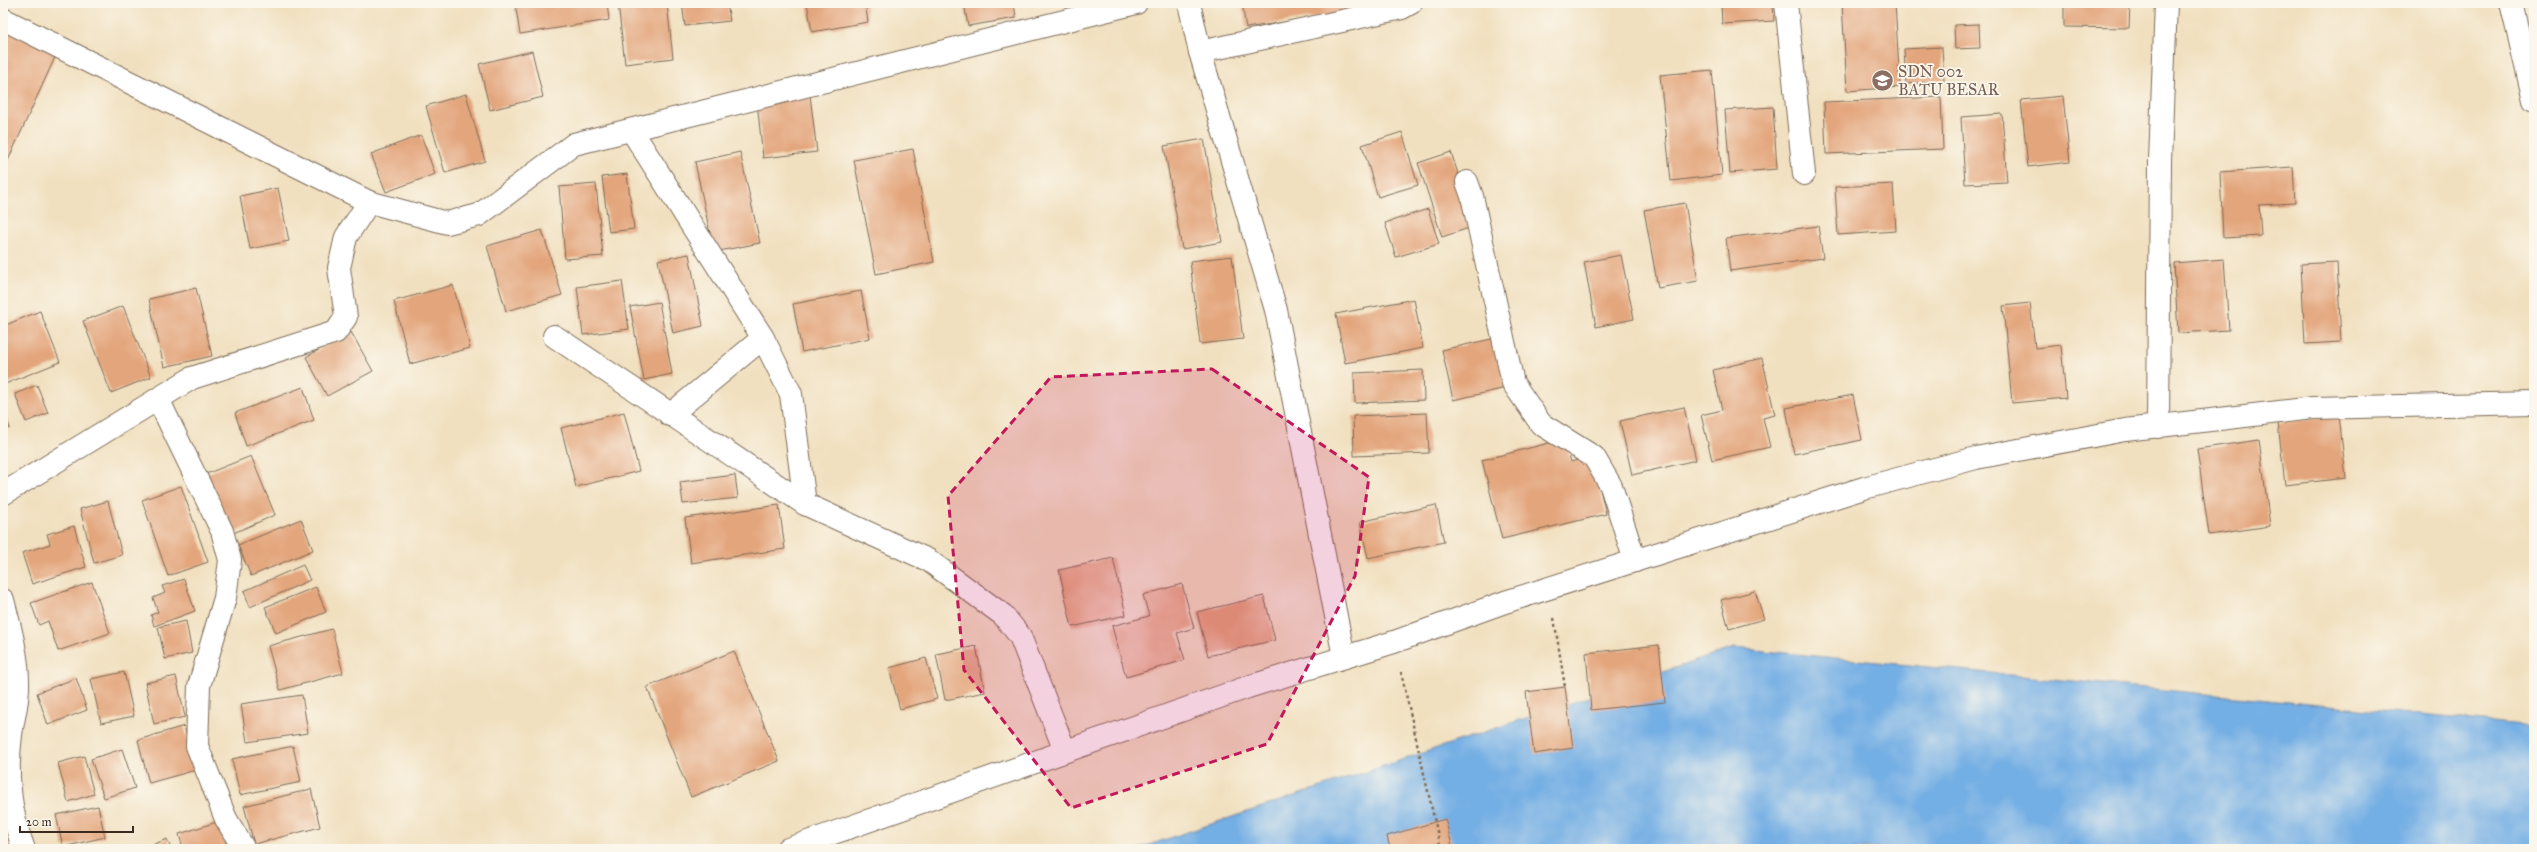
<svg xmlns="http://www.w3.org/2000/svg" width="2537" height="852" viewBox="0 0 2537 852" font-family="'IM FELL Great Primer',serif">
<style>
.water{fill:#73aee4;stroke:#576c81}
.building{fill:#e3a57c}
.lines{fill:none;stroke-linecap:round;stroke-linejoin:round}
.street-casing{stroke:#7b6a57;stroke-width:24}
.path{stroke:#7b6a57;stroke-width:2.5;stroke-dasharray:3 3;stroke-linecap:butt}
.street{stroke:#fff;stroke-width:22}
.marked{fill:#c2185b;fill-opacity:0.2;stroke:#c2185b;stroke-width:3;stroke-dasharray:8 5;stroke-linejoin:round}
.labels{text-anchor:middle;stroke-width:3.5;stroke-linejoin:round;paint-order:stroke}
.education-label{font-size:16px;fill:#785e54;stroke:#fbf7ec;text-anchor:start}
</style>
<rect width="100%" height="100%" fill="#fbf7ec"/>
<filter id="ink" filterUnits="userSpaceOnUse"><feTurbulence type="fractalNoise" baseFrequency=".025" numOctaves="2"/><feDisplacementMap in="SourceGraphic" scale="8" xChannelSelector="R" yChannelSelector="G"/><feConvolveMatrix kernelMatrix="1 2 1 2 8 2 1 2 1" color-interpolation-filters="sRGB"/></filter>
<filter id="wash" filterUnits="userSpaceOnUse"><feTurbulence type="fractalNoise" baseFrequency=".012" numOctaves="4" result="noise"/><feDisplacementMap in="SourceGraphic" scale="16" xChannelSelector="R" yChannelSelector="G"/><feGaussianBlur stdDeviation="0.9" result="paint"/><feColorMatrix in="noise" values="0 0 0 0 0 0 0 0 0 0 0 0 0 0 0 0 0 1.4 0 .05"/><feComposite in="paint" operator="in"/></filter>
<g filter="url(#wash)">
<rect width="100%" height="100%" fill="#f1e0c0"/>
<path class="water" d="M1734 648 2534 726V849H1137Z"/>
<g id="blocks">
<g class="building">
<path d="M515 3H607L609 20 520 34Z"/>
<path d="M618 3H667L673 58 625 64Z"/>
<path d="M682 3H727L730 21 685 26Z"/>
<path d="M807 3H865L868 22 812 32Z"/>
<path d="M964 3H1014L1016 18 968 26Z"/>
<path d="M1242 3H1369L1370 9 1246 28Z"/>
<path d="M1721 3H1773L1774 21 1722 24Z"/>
<path d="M1842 3H1895L1900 87 1847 91Z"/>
<path d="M2064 3H2130L2129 28 2064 27Z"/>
<path d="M1979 24 1980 48 1955 49 1954 25Z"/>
<path d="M3 28 57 53 5 167 3 166Z"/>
<path d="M1942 47 1944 81 1906 84 1904 49Z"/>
<path d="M532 51 543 97 490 110 479 64Z"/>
<path d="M1712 70 1722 175 1671 181 1660 75Z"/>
<path d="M466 94 485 161 445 173 426 106Z"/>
<path d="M810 95 817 152 763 158 757 102Z"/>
<path d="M2063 96 2070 162 2028 167 2021 100Z"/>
<path d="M1941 97 1943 149 1826 154 1824 102Z"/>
<path d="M1773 107 1777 169 1730 173 1725 110Z"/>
<path d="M2002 114 2007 182 1965 184 1961 117Z"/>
<path d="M1402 132 1418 185 1378 197 1362 145Z"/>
<path d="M421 135 435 174 386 192 371 154Z"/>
<path d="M1204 139 1222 242 1182 249 1164 146Z"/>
<path d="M913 149 934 262 876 274 854 160Z"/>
<path d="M740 152 760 243 714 252 695 162Z"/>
<path d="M1451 152 1475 226 1442 237 1418 163Z"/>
<path d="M2293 167 2295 203 2259 205 2261 236 2223 238 2220 172Z"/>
<path d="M627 174 634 229 609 232 602 177Z"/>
<path d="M596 184 603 256 565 259 559 187Z"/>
<path d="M1893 184 1896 231 1838 235 1835 187Z"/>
<path d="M278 188 289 241 250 249 240 196Z"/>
<path d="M1685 203 1698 281 1658 288 1644 210Z"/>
<path d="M1428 209 1439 244 1396 257 1385 223Z"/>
<path d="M1818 226 1823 258 1730 271 1726 238Z"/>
<path d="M542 230 562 295 506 311 487 246Z"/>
<path d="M689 254 703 326 673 333 658 260Z"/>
<path d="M1621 255 1634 319 1596 327 1584 262Z"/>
<path d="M1232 256 1243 339 1200 344 1190 261Z"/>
<path d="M2224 259 2229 330 2178 333 2174 263Z"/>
<path d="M2337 262 2341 342 2305 344 2301 264Z"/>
<path d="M622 281 629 329 583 335 577 287Z"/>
<path d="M453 285 470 348 410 364 394 301Z"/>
<path d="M196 288 212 356 164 367 149 299Z"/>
<path d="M861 291 870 338 802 352 793 304Z"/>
<path d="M1414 299 1423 348 1345 363 1336 314Z"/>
<path d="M659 302 672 374 644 380 630 307Z"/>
<path d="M2030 303 2035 348 2061 345 2066 398 2012 403 2003 306Z"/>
<path d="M123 306 151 377 111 393 83 321Z"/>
<path d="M40 311 60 362 5 384 3 326Z"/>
<path d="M351 332 373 371 327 396 306 357Z"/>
<path d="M1496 338 1506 388 1453 400 1442 350Z"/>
<path d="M1762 358 1775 415 1763 418 1770 447 1712 460 1701 415 1722 410 1713 370Z"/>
<path d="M1423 370 1424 400 1355 403 1354 373Z"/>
<path d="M37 385 48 413 26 422 15 394Z"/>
<path d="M303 387 314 420 246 446 235 413Z"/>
<path d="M1853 395 1862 440 1794 454 1786 408Z"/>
<path d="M1684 407 1696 460 1632 475 1620 421Z"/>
<path d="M3 409 10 428 3 430Z"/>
<path d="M624 412 639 471 576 487 561 428Z"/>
<path d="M1427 413 1429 453 1354 456 1353 416Z"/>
<path d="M2339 416 2346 478 2285 485 2278 423Z"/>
<path d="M1565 439 1571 462 1592 456 1606 514 1502 539 1482 460Z"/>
<path d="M2259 440 2270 526 2209 535 2197 449Z"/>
<path d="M251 456 275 515 231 534 206 474Z"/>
<path d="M735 475 738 498 683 504 680 482Z"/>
<path d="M181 486 208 562 168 576 142 500Z"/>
<path d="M108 501 122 555 94 563 80 509Z"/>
<path d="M779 505 785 549 691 563 685 518Z"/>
<path d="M1436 505 1444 542 1368 558 1360 522Z"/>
<path d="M301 519 313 550 251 576 238 545Z"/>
<path d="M74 526 86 567 32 584 22 553 50 544 47 534Z"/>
<path d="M1113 558 1126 615 1072 627 1059 570Z"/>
<path d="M303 565 310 580 250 607 244 591Z"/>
<path d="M184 579 195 611 154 626 151 615 158 612 153 598 165 593 162 586Z"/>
<path d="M92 582 110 633 58 651 48 621 39 625 31 603Z"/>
<path d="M1182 584 1194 628 1177 633 1185 660 1126 677 1112 626 1149 616 1143 595Z"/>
<path d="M316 587 326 612 276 633 265 607Z"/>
<path d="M1755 591 1764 619 1729 629 1721 600Z"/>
<path d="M1264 596 1275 640 1208 656 1197 612Z"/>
<path d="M186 621 192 653 165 659 158 627Z"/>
<path d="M332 629 343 673 280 690 268 646Z"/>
<path d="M1659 645 1665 702 1591 710 1586 653Z"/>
<path d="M976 646 985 692 945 700 936 654Z"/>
<path d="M734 651 779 761 691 797 647 687Z"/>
<path d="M926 658 937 699 900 709 889 668Z"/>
<path d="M124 672 134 716 101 723 91 679Z"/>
<path d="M176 676 185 717 154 724 145 683Z"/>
<path d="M76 678 87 710 48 725 37 693Z"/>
<path d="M1565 687 1573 748 1534 754 1526 692Z"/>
<path d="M302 695 308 733 247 742 241 704Z"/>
<path d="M184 726 196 770 149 783 138 740Z"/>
<path d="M293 746 301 782 240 795 232 759Z"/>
<path d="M122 749 135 788 104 798 91 759Z"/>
<path d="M84 756 94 794 68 802 58 763Z"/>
<path d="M311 789 320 827 254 844 244 806Z"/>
<path d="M98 806 105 837 63 847 56 815Z"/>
<path d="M1445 819 1453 849H1390L1387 836Z"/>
<path d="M220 821 228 849H183L179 834Z"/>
<path d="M167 839 171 849H142Z"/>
</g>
</g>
</g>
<g filter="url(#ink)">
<use href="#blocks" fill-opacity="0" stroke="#7b6a57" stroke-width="1"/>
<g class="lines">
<defs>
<g id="street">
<path d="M1189 3 1200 52 1276 310 1344 657"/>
<path d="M1786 3 1804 174"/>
<path d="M2511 3 2534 100"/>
<path d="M3 19 369 202 447 223 479 215 574 144 1136 3"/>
<path d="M1200 52 1402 8 1411 3"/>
<path d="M632 131 763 338 791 394 805 504"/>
<path d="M1467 182 1472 196 1513 383 1541 424 1594 457 1611 486 1635 561"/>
<path d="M554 336 805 504 928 560 1003 615 1020 636 1065 751"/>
<path d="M158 399 222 531 230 560 225 598 199 686 197 746 226 819 244 849"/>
<path d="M670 415 763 338"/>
<path d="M2158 427 2160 161 2166 3"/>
<path d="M3 494 192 378 336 332 346 317 339 268 346 237 369 202"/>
<path d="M3 600C10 626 19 660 18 687 18 703 13 719 11 735 6 773 10 813 24 849"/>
<path d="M788 849 1248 687 1394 642 1505 602 1864 488 1976 458 2125 430 2313 408 2534 403"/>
</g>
</defs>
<use href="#street" class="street-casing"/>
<g class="path">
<path d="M1554 618 1565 687"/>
<path d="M1401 672 1441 849"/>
</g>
<use href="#street" class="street"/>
</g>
</g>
<path class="marked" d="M1212 369 1369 477 1355 576 1267 744 1071 808 964 670 948 496 1051 377Z"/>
<defs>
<symbol id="school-disc" viewBox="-11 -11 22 22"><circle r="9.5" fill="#8d6e63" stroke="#fbf7ec"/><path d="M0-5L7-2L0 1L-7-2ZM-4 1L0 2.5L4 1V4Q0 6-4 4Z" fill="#fff"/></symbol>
</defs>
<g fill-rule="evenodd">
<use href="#school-disc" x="1870" y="68" width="25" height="25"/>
</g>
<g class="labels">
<g class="education-label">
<text x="1898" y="77">SDN 002<tspan x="1898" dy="18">BATU BESAR</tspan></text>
</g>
</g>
<rect width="2537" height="852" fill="none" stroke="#fbf7ec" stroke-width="16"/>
<path d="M20 826v6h113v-6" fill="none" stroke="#3b2a1e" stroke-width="2"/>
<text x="26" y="826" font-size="12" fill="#3b2a1e" stroke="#fbf7ec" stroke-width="3" paint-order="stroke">20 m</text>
</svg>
